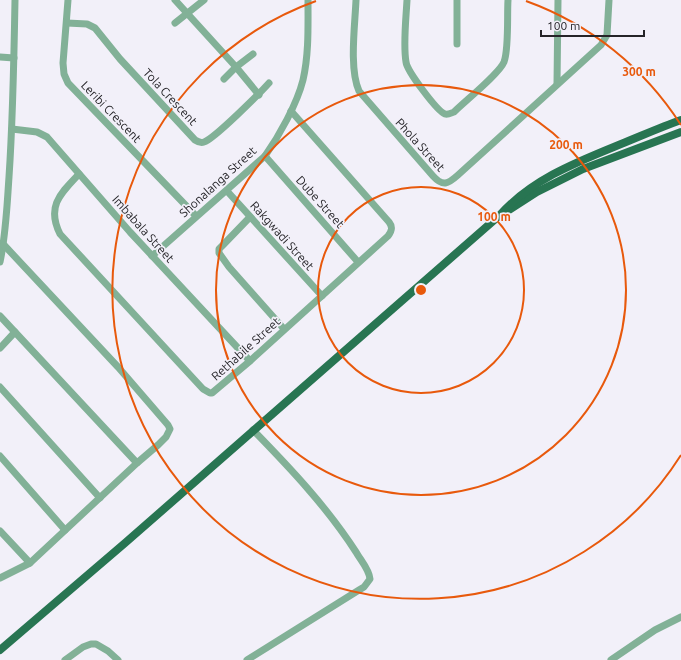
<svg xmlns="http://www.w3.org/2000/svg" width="681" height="660" viewBox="0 0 681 660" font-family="Ubuntu,sans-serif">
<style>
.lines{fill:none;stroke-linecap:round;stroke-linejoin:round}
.minor{stroke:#82b197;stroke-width:7}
.major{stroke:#287552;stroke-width:8}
.ring{fill:none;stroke:#e8590c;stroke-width:2}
.labels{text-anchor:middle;stroke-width:3.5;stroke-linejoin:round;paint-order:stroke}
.street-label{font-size:12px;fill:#252428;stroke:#f2f0f9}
.centre{fill:#e8590c;stroke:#f2f0f9;stroke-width:2}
.ring-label{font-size:12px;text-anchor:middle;font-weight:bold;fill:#e8590c;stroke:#f2f0f9;stroke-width:3.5;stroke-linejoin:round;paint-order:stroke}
</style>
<rect width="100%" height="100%" fill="#f2f0f9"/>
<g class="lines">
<g class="minor">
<path d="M68 0 63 63 64 74 68 83 196 216"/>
<path d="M175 0 236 67 259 95"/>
<path d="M356 0C355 25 349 69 359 91L433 176C443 187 448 184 458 175L601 45 607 35 609 0"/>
<path d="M407 0C406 19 403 45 406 62 407 71 437 111 445 114 448 115 451 113 454 112 465 101 499 74 504 62 509 49 507 15 508 0"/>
<path d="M67 23 87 24 95 28 120 59 195 140C198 142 201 143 204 142 214 139 260 93 269 83"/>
<path d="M175 23 204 0"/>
<path d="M457 44V0"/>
<path d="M0 57 14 58"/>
<path d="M224 79 236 67 253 54"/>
<path d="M557 84 558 0"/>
<path d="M12 129 37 132 47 137 130 232 250 361"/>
<path d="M265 156 358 262"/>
<path d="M79 174C61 193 46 206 60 234L203 389 210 393H212L250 361 388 236C392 231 393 227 389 222L291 111"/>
<path d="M227 191 322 296"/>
<path d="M250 217 223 245 219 249V253L229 267 284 329"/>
<path d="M152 256 265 156C279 136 297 104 303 80 309 54 308 26 308 0"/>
<path d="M0 262C6 234 7 205 9 177 13 118 14 59 15 0"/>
<path d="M0 316 137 463"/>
<path d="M0 348 15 332"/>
<path d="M0 387 100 498"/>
<path d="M0 456 65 530"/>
<path d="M0 531 30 563"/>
<path d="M0 578 30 563 137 463 158 445 166 437 170 429 168 425 118 367 4 245"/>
<path d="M65 660 83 647 91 644H96L108 651 118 660"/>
<path d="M247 660 359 590 364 587 370 579C369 569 361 561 356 552 327 507 290 468 253 430"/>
<path d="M611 660 655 630 681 617"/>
</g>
<g class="major">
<path d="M506 212 537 192 583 169 681 132"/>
<path d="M0 650 125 543 500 215C532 179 577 162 621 144 641 136 661 127 681 120"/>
</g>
</g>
<g class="ring">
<circle cx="421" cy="290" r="103"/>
<circle cx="421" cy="290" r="205"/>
<path d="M681 455A308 308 0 1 1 316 1M526 1A308 308 0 0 1 681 125"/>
</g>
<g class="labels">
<g class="street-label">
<text transform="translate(170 97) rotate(47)" y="4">Tola Crescent</text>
<text transform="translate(111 112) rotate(46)" y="4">Leribi Crescent</text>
<text transform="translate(420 145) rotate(48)" y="4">Phola Street</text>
<text transform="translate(218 182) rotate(-42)" y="4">Shonalanga Street</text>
<text transform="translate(320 202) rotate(48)" y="4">Dube Street</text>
<text transform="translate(143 229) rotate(48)" y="4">Imbabala Street</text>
<text transform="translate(282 236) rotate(48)" y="4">Rakgwadi Street</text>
<text transform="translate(246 349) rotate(-42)" y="4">Rethabile Street</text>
</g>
</g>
<circle cx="421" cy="290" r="6" class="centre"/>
<g class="ring-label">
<text x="639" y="76">300 m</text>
<text x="566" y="149">200 m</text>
<text x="494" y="221">100 m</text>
</g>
<path d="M541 30v6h103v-6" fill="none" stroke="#252428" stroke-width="2"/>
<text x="547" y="30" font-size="12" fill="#252428" stroke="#f2f0f9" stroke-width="3" paint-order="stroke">100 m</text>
</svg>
